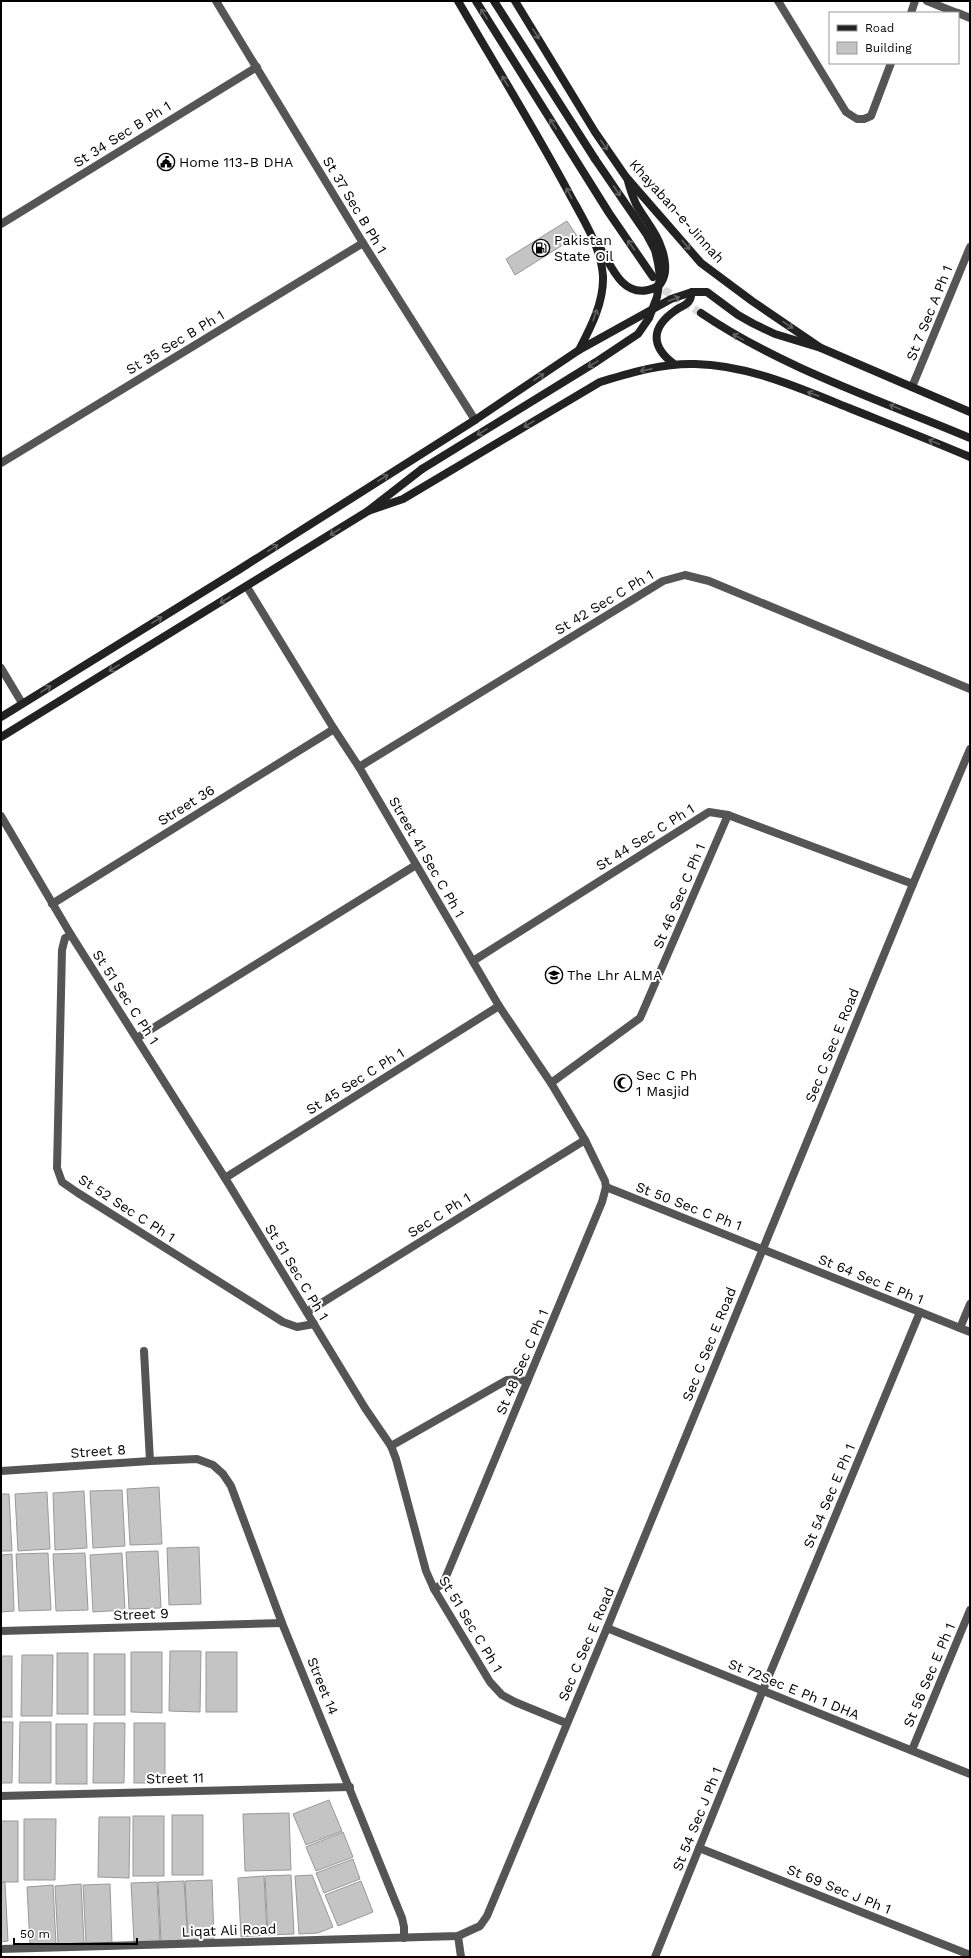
<svg xmlns="http://www.w3.org/2000/svg" width="971" height="1958" viewBox="0 0 971 1958" font-family="'Work Sans',sans-serif">
<style>
.building{fill:#c4c4c4;stroke:#999}
.lines{fill:none;stroke-linecap:round;stroke-linejoin:round}
.secondary-tunnel{stroke:#d9d9d9;stroke-width:8;stroke-dasharray:8 4;stroke-linecap:butt}
.minor{stroke:#555;stroke-width:8}
.tertiary{stroke:#555;stroke-width:8}
.secondary{stroke:#222;stroke-width:8}
.secondary-bridge{stroke:#222;stroke-width:8}
.oneway{stroke:#646464}
.labels{text-anchor:middle;stroke-width:4;stroke-linejoin:round;paint-order:stroke}
.street-label{font-size:14px;fill:#000;stroke:#fff}
.poi-label{font-size:14px;fill:#000;stroke:#fff;text-anchor:start}
</style>
<rect width="100%" height="100%" fill="#fff"/>
<g class="building">
<path d="M567 221 577 236 515 275 506 259Z"/>
<path d="M159 1487 162 1544 130 1545 127 1489Z"/>
<path d="M122 1490 125 1546 93 1548 90 1491Z"/>
<path d="M84 1491 87 1548 55 1550 53 1493Z"/>
<path d="M47 1492 50 1549 18 1551 15 1494Z"/>
<path d="M1 1494H9L12 1551H1Z"/>
<path d="M199 1547 201 1604 169 1605 167 1548Z"/>
<path d="M158 1551 161 1608 129 1609 126 1552Z"/>
<path d="M48 1553 51 1610 19 1611 16 1554Z"/>
<path d="M85 1553 88 1610 56 1611 53 1554Z"/>
<path d="M122 1553 125 1610 93 1612 90 1555Z"/>
<path d="M12 1554 14 1611 1 1612V1555Z"/>
<path d="M170 1651H201L200 1712 169 1711Z"/>
<path d="M131 1652H162V1713L131 1712Z"/>
<rect x="206" y="1652" width="31" height="60"/>
<rect x="57" y="1653" width="31" height="61"/>
<rect x="94" y="1654" width="31" height="61"/>
<path d="M22 1655H53L52 1716H21Z"/>
<rect x="1" y="1656" width="11" height="61"/>
<path d="M1 1722H13L12 1783H1Z"/>
<path d="M20 1722H51V1783H19Z"/>
<path d="M94 1723H125L124 1783H93Z"/>
<rect x="134" y="1723" width="31" height="60"/>
<rect x="56" y="1724" width="31" height="60"/>
<path d="M329 1800 342 1831 306 1845 293 1814Z"/>
<path d="M289 1813 291 1870 245 1871 243 1814Z"/>
<rect x="172" y="1815" width="31" height="60"/>
<rect x="133" y="1816" width="31" height="60"/>
<path d="M99 1817H130L129 1878 98 1877Z"/>
<path d="M24 1819H56L55 1880H24Z"/>
<rect x="1" y="1821" width="17" height="61"/>
<path d="M343 1832 353 1857 316 1871 306 1847Z"/>
<path d="M353 1859 360 1879 324 1893 316 1873Z"/>
<path d="M291 1875 294 1934 268 1935 265 1876Z"/>
<path d="M312 1875 333 1927 318 1933 299 1934 295 1876Z"/>
<path d="M264 1876 267 1935 241 1937 238 1878Z"/>
<path d="M212 1880 214 1939 188 1940 185 1881Z"/>
<path d="M184 1881 188 1940 161 1941 158 1882Z"/>
<path d="M361 1881 373 1912 338 1926 325 1895Z"/>
<path d="M5 1882 8 1941 1 1942V1883Z"/>
<path d="M157 1882 160 1941 134 1942 131 1883Z"/>
<path d="M81 1884 84 1943 58 1944 55 1886Z"/>
<path d="M110 1884 112 1943 86 1944 83 1885Z"/>
<path d="M53 1885 56 1944 30 1945 27 1887Z"/>
</g>
<g class="lines">
<path class="secondary-tunnel" d="M656 280 664 290 701 313"/>
<g class="minor">
<path d="M216 1 363 243 475 420"/>
<path d="M778 1 846 112 857 119H864L871 116 891 63"/>
<path d="M927 1 957 13"/>
<path d="M911 13 915 1"/>
<path d="M958 13 970 18"/>
<path d="M1 224 257 67"/>
<path d="M912 387 970 247"/>
<path d="M1 463 363 243"/>
<path d="M247 587 334 729 359 767 499 1006 551 1083 585 1140 605 1181 606 1187 602 1202 445 1579 441 1585 434 1589"/>
<path d="M1 668 22 703"/>
<path d="M359 767 663 581 685 575 709 581 970 689"/>
<path d="M1 816 71 935 225 1178 365 1408 391 1446 396 1459 426 1571 434 1589 490 1682 502 1695 515 1702 566 1723"/>
<path d="M52 904 334 729"/>
<path d="M71 935 65 938 62 950 57 1168 62 1182 78 1193 283 1322 297 1327 314 1324"/>
<path d="M473 961 709 812 728 815 913 884"/>
<path d="M137 1038 416 865"/>
<path d="M551 1083 640 1018 728 815"/>
<path d="M225 1178 499 1006"/>
<path d="M606 1187 970 1332"/>
<path d="M307 1312 585 1140"/>
<path d="M960 1328 970 1304"/>
<path d="M144 1351 150 1461"/>
<path d="M391 1446 507 1380 519 1379 527 1382"/>
<path d="M1 1471 150 1461 197 1459 213 1465 223 1474 231 1486 282 1623 402 1918 404 1927V1938"/>
<path d="M607 1628 970 1774"/>
<path d="M1 1631 282 1623"/>
<path d="M912 1750 970 1610"/>
<path d="M1 1796 350 1787"/>
<path d="M699 1848 970 1955"/>
<path d="M458 1936 461 1957"/>
<path d="M655 1957 763 1690 920 1312"/>
</g>
<path class="tertiary" d="M1 1949 458 1936 480 1926 487 1916 607 1628 913 884 970 749"/>
<g class="secondary">
<path d="M458 1C495 65 535 129 570 195 583 219 601 247 603 276 604 302 591 327 579 350"/>
<path d="M476 1 609 213 653 277"/>
<path d="M494 1 595 159"/>
<path d="M515 1 595 132 626 177 701 263 752 301 821 348 970 412"/>
<path d="M594 239C609 257 618 297 648 290 653 289 658 287 661 283 668 273 665 257 661 247 656 231 644 219 636 204 633 197 630 189 628 181"/>
<path d="M701 313C782 368 880 400 970 438"/>
<path d="M674 364C650 346 651 327 676 310 680 307 687 305 689 301 691 299 691 295 692 292"/>
<path d="M368 511 403 499 600 382C630 373 662 363 695 364 748 365 800 388 849 408 889 424 930 440 970 457"/>
<path d="M1 717 240 569 475 420 579 350 671 299 692 292H707L738 315 754 324 775 334 821 348"/>
<path d="M1 737 368 511 422 469"/>
</g>
<path class="secondary-bridge" d="M422 469 596 362 638 334 649 318 657 297 660 277 658 263 655 250 647 235 595 159"/>
</g>
<defs><path id="oneway-shaft" d="M-6 0H5M1.5-3L5.5 0L1.5 3" fill="none" stroke-width="1.6" stroke-linecap="round" stroke-linejoin="round"/></defs>
<g class="oneway">
<use href="#oneway-shaft" transform="translate(484 14) rotate(-121)"/>
<use href="#oneway-shaft" transform="translate(536 34) rotate(59)"/>
<use href="#oneway-shaft" transform="translate(505 81) rotate(-121)"/>
<use href="#oneway-shaft" transform="translate(553 124) rotate(-122)"/>
<use href="#oneway-shaft" transform="translate(604 145) rotate(55)"/>
<use href="#oneway-shaft" transform="translate(617 191) rotate(56)"/>
<use href="#oneway-shaft" transform="translate(569 193) rotate(-118)"/>
<use href="#oneway-shaft" transform="translate(631 245) rotate(-125)"/>
<use href="#oneway-shaft" transform="translate(686 245) rotate(49)"/>
<use href="#oneway-shaft" transform="translate(674 299) rotate(-20)"/>
<use href="#oneway-shaft" transform="translate(595 315) rotate(-71)"/>
<use href="#oneway-shaft" transform="translate(788 325) rotate(34)"/>
<use href="#oneway-shaft" transform="translate(738 337) rotate(-151)"/>
<use href="#oneway-shaft" transform="translate(593 364) rotate(148)"/>
<use href="#oneway-shaft" transform="translate(646 370) rotate(169)"/>
<use href="#oneway-shaft" transform="translate(539 377) rotate(-34)"/>
<use href="#oneway-shaft" transform="translate(813 394) rotate(-160)"/>
<use href="#oneway-shaft" transform="translate(895 407) rotate(-157)"/>
<use href="#oneway-shaft" transform="translate(529 424) rotate(148)"/>
<use href="#oneway-shaft" transform="translate(482 432) rotate(148)"/>
<use href="#oneway-shaft" transform="translate(934 442) rotate(-158)"/>
<use href="#oneway-shaft" transform="translate(383 478) rotate(-32)"/>
<use href="#oneway-shaft" transform="translate(335 532) rotate(148)"/>
<use href="#oneway-shaft" transform="translate(273 548) rotate(-32)"/>
<use href="#oneway-shaft" transform="translate(225 600) rotate(149)"/>
<use href="#oneway-shaft" transform="translate(157 620) rotate(-32)"/>
<use href="#oneway-shaft" transform="translate(114 668) rotate(149)"/>
<use href="#oneway-shaft" transform="translate(46 689) rotate(-32)"/>
</g>
<defs>
<symbol id="civic-ring" viewBox="-11 -11 22 22"><circle r="9.5" fill="#fff" stroke="#000" stroke-width="1.5"/><path d="M-.6-6.5H3V-4.5H.6V-3L4-1V1h2V6H-6V1h2V-1L-.6-3ZM-1.2 2.5V6h2.4V2.5Z" fill="#000"/></symbol>
<symbol id="fuel-ring" viewBox="-11 -11 22 22"><circle r="9.5" fill="#fff" stroke="#000" stroke-width="1.5"/><path d="M-5.5-6h7V0h2V4h1.3V-2.5L3-4.5l.8-.8L6-3V5H2.5V1h-1V6h-7ZM-4.2-4.7v3.2H.2V-4.7Z" fill="#000"/></symbol>
<symbol id="school-ring" viewBox="-11 -11 22 22"><circle r="9.5" fill="#fff" stroke="#000" stroke-width="1.5"/><path d="M0-5L7-2L0 1L-7-2ZM-4 1L0 2.5L4 1V4Q0 6-4 4Z" fill="#000"/></symbol>
<symbol id="mosque-ring" viewBox="-11 -11 22 22"><circle r="9.5" fill="#fff" stroke="#000" stroke-width="1.5"/><path d="M3.5-4.9A6 6 0 1 0 3.5 4.9A5 5 0 1 1 3.5-4.9Z" fill="#000"/></symbol>
</defs>
<g fill-rule="evenodd">
<use href="#civic-ring" x="156" y="152" width="20" height="20"/>
<use href="#fuel-ring" x="531" y="238" width="20" height="20"/>
<use href="#school-ring" x="544" y="965" width="20" height="20"/>
<use href="#mosque-ring" x="613" y="1073" width="20" height="20"/>
</g>
<g class="labels">
<g class="street-label">
<text transform="translate(122 134) rotate(-32)" y="5">St 34 Sec B Ph 1</text>
<text transform="translate(355 205) rotate(59)" y="5">St 37 Sec B Ph 1</text>
<text transform="translate(677 211) rotate(48)" y="5">Khayaban-e-Jinnah</text>
<text transform="translate(929 313) rotate(-68)" y="5">St 7 Sec A Ph 1</text>
<text transform="translate(175 342) rotate(-31)" y="5">St 35 Sec B Ph 1</text>
<text transform="translate(604 602) rotate(-31)" y="5">St 42 Sec C Ph 1</text>
<text transform="translate(186 805) rotate(-32)" y="5">Street 36</text>
<text transform="translate(645 837) rotate(-32)" y="5">St 44 Sec C Ph 1</text>
<text transform="translate(427 857) rotate(60)" y="5">Street 41 Sec C Ph 1</text>
<text transform="translate(679 896) rotate(-67)" y="5">St 46 Sec C Ph 1</text>
<text transform="translate(126 997) rotate(57)" y="5">St 51 Sec C Ph 1</text>
<text transform="translate(832 1045) rotate(-68)" y="5">Sec C Sec E Road</text>
<text transform="translate(355 1081) rotate(-32)" y="5">St 45 Sec C Ph 1</text>
<text transform="translate(689 1206) rotate(21)" y="5">St 50 Sec C Ph 1</text>
<text transform="translate(127 1208) rotate(33)" y="5">St 52 Sec C Ph 1</text>
<text transform="translate(439 1215) rotate(-32)" y="5">Sec C Ph 1</text>
<text transform="translate(297 1272) rotate(59)" y="5">St 51 Sec C Ph 1</text>
<text transform="translate(871 1279) rotate(22)" y="5">St 64 Sec E Ph 1</text>
<text transform="translate(709 1344) rotate(-68)" y="5">Sec C Sec E Road</text>
<text transform="translate(522 1362) rotate(-67)" y="5">St 48 Sec C Ph 1</text>
<text transform="translate(98 1451) rotate(-4)" y="5">Street 8</text>
<text transform="translate(829 1496) rotate(-67)" y="5">St 54 Sec E Ph 1</text>
<text transform="translate(141 1614) rotate(-2)" y="5">Street 9</text>
<text transform="translate(471 1624) rotate(59)" y="5">St 51 Sec C Ph 1</text>
<text transform="translate(586 1644) rotate(-67)" y="5">Sec C Sec E Road</text>
<text transform="translate(929 1675) rotate(-67)" y="5">St 56 Sec E Ph 1</text>
<text transform="translate(323 1686) rotate(68)" y="5">Street 14</text>
<text transform="translate(794 1689) rotate(22)" y="5">St 72Sec E Ph 1 DHA</text>
<text transform="translate(175 1778) rotate(-1)" y="5">Street 11</text>
<text transform="translate(697 1819) rotate(-68)" y="5">St 54 Sec J Ph 1</text>
<text transform="translate(839 1889) rotate(22)" y="5">St 69 Sec J Ph 1</text>
<text transform="translate(229 1930) rotate(-2)" y="5">Liqat Ali Road</text>
</g>
<g class="poi-label">
<text x="179" y="167">Home 113-B DHA</text>
<text x="554" y="245">Pakistan<tspan x="554" dy="16">State Oil</tspan></text>
<text x="567" y="980">The Lhr ALMA</text>
<text x="636" y="1080">Sec C Ph<tspan x="636" dy="16">1 Masjid</tspan></text>
</g>
</g>
<rect width="971" height="1958" fill="none" stroke="#000000" stroke-width="4"/>
<rect x="829" y="12" width="130" height="52" fill="#ffffff" stroke="#999999"/>
<rect x="837" y="25" width="20" height="6" fill="#222222" stroke="#999999"/>
<text x="865" y="32" font-size="12" fill="#000000">Road</text>
<rect x="837" y="42" width="20" height="12" fill="#c4c4c4" stroke="#999999"/>
<text x="865" y="52" font-size="12" fill="#000000">Building</text>
<path d="M14 1938v6h123v-6" fill="none" stroke="#000000" stroke-width="2"/>
<text x="20" y="1938" font-size="12" fill="#000000" stroke="#ffffff" stroke-width="3" paint-order="stroke">50 m</text>
</svg>
